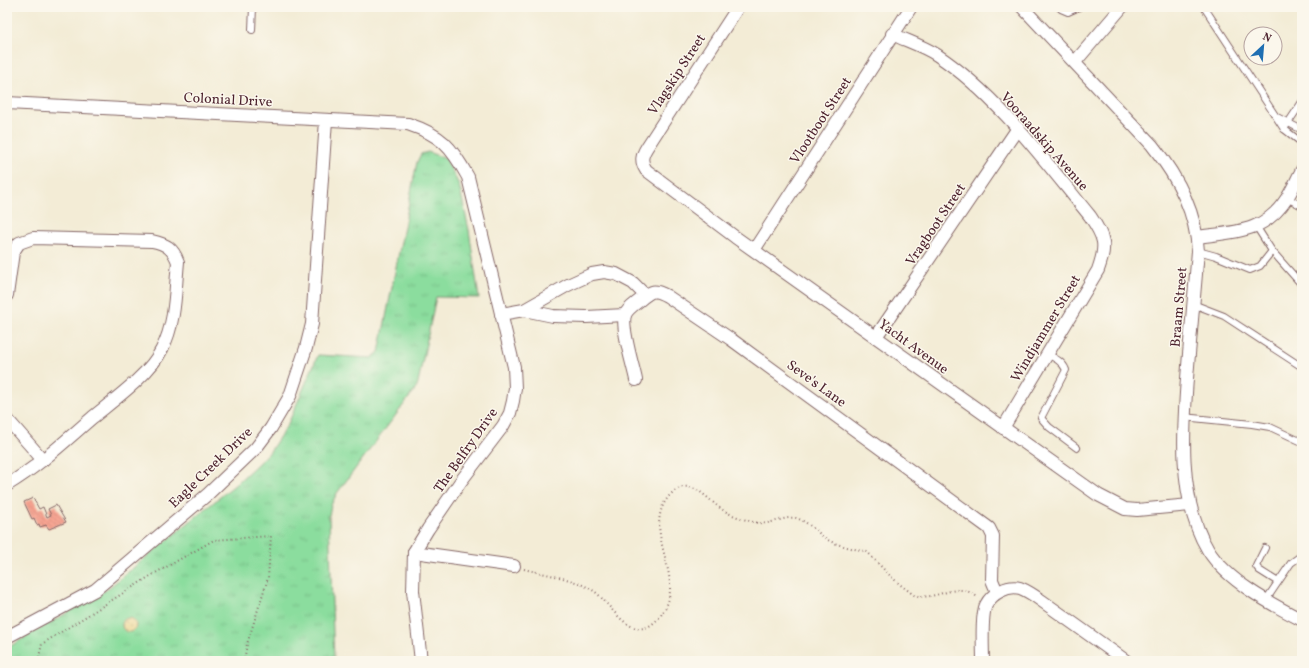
<svg xmlns="http://www.w3.org/2000/svg" width="1309" height="668" viewBox="0 0 1309 668" font-family="Vollkorn,serif">
<style>
.grass{fill:url(#grass-tufts);stroke:#6a7e64}
.sand{fill:url(#sand-dots);stroke:#9c7c64}
.building{fill:url(#building-back-hatch)}
.lines{fill:none;stroke-linecap:round;stroke-linejoin:round}
.lane-casing{stroke:#856767;stroke-width:8}
.street-casing{stroke:#856767;stroke-width:14}
.path{stroke:#856767;stroke-width:2;stroke-dasharray:1 3;stroke-linecap:butt}
.lane{stroke:#fff;stroke-width:6}
.street{stroke:#fff;stroke-width:12}
.labels{text-anchor:middle;stroke-width:3;stroke-linejoin:round;paint-order:stroke}
.street-label{font-size:14px;fill:#4a1f2b;stroke:#fbf7ec}
</style>
<defs>
<pattern id="grass-tufts" width="24" height="20" patternUnits="userSpaceOnUse"><rect width="24" height="20" fill="#8bdd9e"/><path d="M3 7l-1-3M5 7V3M7 7l1-3M15 17l-1-3M17 17v-4M19 17l1-3" fill="none" stroke="#79bd88"/></pattern>
<pattern id="sand-dots" width="8" height="8" patternUnits="userSpaceOnUse"><rect width="8" height="8" fill="#eeda9e"/><path d="M2 2h.1M6 6h.1" fill="none" stroke="#cebb88" stroke-width="1.8" stroke-linecap="round"/></pattern>
<pattern id="building-back-hatch" width="6" height="6" patternUnits="userSpaceOnUse"><rect width="6" height="6" fill="#f7a390"/><path d="M-1 5l2 2M0 0l6 6M5-1l2 2" fill="none" stroke="#ca8476"/></pattern>
</defs>
<rect width="100%" height="100%" fill="#fbf7ec"/>
<filter id="ink" filterUnits="userSpaceOnUse"><feTurbulence type="fractalNoise" baseFrequency=".025" numOctaves="2"/><feDisplacementMap in="SourceGraphic" scale="8" xChannelSelector="R" yChannelSelector="G"/><feConvolveMatrix kernelMatrix="1 2 1 2 8 2 1 2 1" color-interpolation-filters="sRGB"/></filter>
<filter id="wash" filterUnits="userSpaceOnUse"><feTurbulence type="fractalNoise" baseFrequency=".012" numOctaves="4" result="noise"/><feDisplacementMap in="SourceGraphic" scale="16" xChannelSelector="R" yChannelSelector="G"/><feGaussianBlur stdDeviation="0.9" result="paint"/><feColorMatrix in="noise" values="0 0 0 0 0 0 0 0 0 0 0 0 0 0 0 0 0 1.4 0 .05"/><feComposite in="paint" operator="in"/></filter>
<g filter="url(#wash)">
<rect width="100%" height="100%" fill="#f3ecd6"/>
<path class="grass" d="M428 152 446 159 459 185 469 230 479 298 436 297 417 387 337 493 331 505 329 517 334 661H7V648L106 590 236 484 269 453 288 424 318 355 372 358 379 352 417 162 421 154Z"/>
<circle class="sand" cx="129" cy="625" r="7"/>
<g id="blocks">
<path class="building" d="M33 498 39 509 43 507 47 517 51 515 48 509 56 505 66 522 49 529 46 525 40 527 39 524 37 525 34 518 32 519 24 502Z"/>
</g>
</g>
<g filter="url(#ink)">
<use href="#blocks" fill-opacity="0" stroke="#856767" stroke-width="1"/>
<g class="lines">
<defs>
<g id="lane">
<path d="M1059 7 1061 9 1068 12 1079 7"/>
<path d="M1204 7 1284 129 1302 143"/>
<path d="M252 30 253 7"/>
<path d="M1277 117 1302 130"/>
<path d="M1284 129 1302 102"/>
<path d="M1287 198 1302 206"/>
<path d="M1256 226 1272 251 1302 285"/>
<path d="M1198 251 1216 256 1250 270 1260 266 1272 251"/>
<path d="M1193 304 1224 316 1302 367"/>
<path d="M1047 354C1055 358 1063 362 1066 370L1041 418 1049 427 1077 448"/>
<path d="M1183 417 1252 424 1270 427 1302 442"/>
<path d="M1265 548 1256 566 1259 570 1278 582"/>
<path d="M1266 600 1291 563 1302 555"/>
</g>
<g id="street">
<path d="M738 7 647 147C642 155 640 161 646 170L735 237 1098 495 1125 509 1137 510 1190 505"/>
<path d="M1022 7 1152 145C1177 176 1196 211 1198 251 1195 285 1192 320 1189 354 1184 416 1175 495 1208 550 1227 581 1271 604 1302 620"/>
<path d="M892 34C907 41 923 46 937 55 997 95 1044 160 1090 216 1105 238 1107 245 1098 270L1003 428"/>
<path d="M1075 62 1122 7"/>
<path d="M7 103 408 124C441 135 451 146 468 177L514 367 515 388 513 401 510 413 503 426 461 481 428 529 414 552 413 591 421 661"/>
<path d="M1197 237C1234 232 1265 233 1287 198 1293 189 1297 179 1302 170"/>
<path d="M754 250 911 7"/>
<path d="M7 295 13 252 19 243 33 238 152 241C166 244 173 248 178 262 175 291 176 322 162 349 150 374 115 399 93 417 65 441 39 466 7 485"/>
<path d="M524 310 553 316 586 317 625 315"/>
<path d="M501 314 524 310 568 285 592 274 604 272 616 274 633 283 645 295"/>
<path d="M876 337 1018 128"/>
<path d="M636 380C633 365 621 328 625 315 627 309 635 304 640 300 652 290 654 289 667 296L732 340 989 528 993 536 992 580 997 592"/>
<path d="M7 419 43 460"/>
<path d="M414 552 514 566"/>
<path d="M7 637 95 590 208 494 256 448 271 428 290 396 306 348 312 324 326 120"/>
<path d="M983 661C983 648 981 615 986 605 992 593 1008 585 1020 588 1028 591 1035 596 1042 601L1126 661"/>
</g>
</defs>
<use href="#lane" class="lane-casing"/>
<use href="#street" class="street-casing"/>
<g class="path">
<path d="M524 569C547 575 574 578 594 591 607 600 624 632 644 628 650 627 658 620 661 615 690 578 637 529 671 494 691 474 708 501 723 510 730 515 750 522 759 523 770 525 786 516 796 518 809 522 817 533 828 540 837 545 848 547 858 550 861 550 865 551 867 552 870 554 873 559 876 561 886 572 895 581 906 589 909 591 912 594 914 595 936 603 958 578 978 598"/>
<path d="M38 661 42 644 152 575 214 540 271 536 268 578 247 644 244 661"/>
</g>
<use href="#lane" class="lane"/>
<use href="#street" class="street"/>
</g>
</g>
<g class="labels">
<g class="street-label">
<text transform="translate(676 74) rotate(-57)" y="5">Vlagskip Street</text>
<text transform="translate(228 99) rotate(3)" y="5">Colonial Drive</text>
<text transform="translate(820 120) rotate(-57)" y="5">Vlootboot Street</text>
<text transform="translate(1045 141) rotate(49)" y="5">Vooraadskip Avenue</text>
<text transform="translate(935 224) rotate(-56)" y="5">Vragboot Street</text>
<text transform="translate(1178 307) rotate(-85)" y="5">Braam Street</text>
<text transform="translate(1045 328) rotate(-59)" y="5">Windjammer Street</text>
<text transform="translate(914 346) rotate(36)" y="5">Yacht Avenue</text>
<text transform="translate(817 383) rotate(36)" y="5">Seve's Lane</text>
<text transform="translate(465 450) rotate(-55)" y="5">The Belfry Drive</text>
<text transform="translate(210 467) rotate(-44)" y="5">Eagle Creek Drive</text>
</g>
</g>
<rect width="1309" height="668" fill="none" stroke="#fbf7ec" stroke-width="24"/>
<g transform="translate(1263 46) rotate(26)"><circle r="19" fill="#fbf7ec" stroke="#b4a19f"/>
<path d="M0-3L7 15L0 10L-7 15Z" fill="#1f6fb2"/>
<text y="-6" font-size="11" font-weight="bold" text-anchor="middle" fill="#4a1f2b">N</text>
</g>
</svg>
